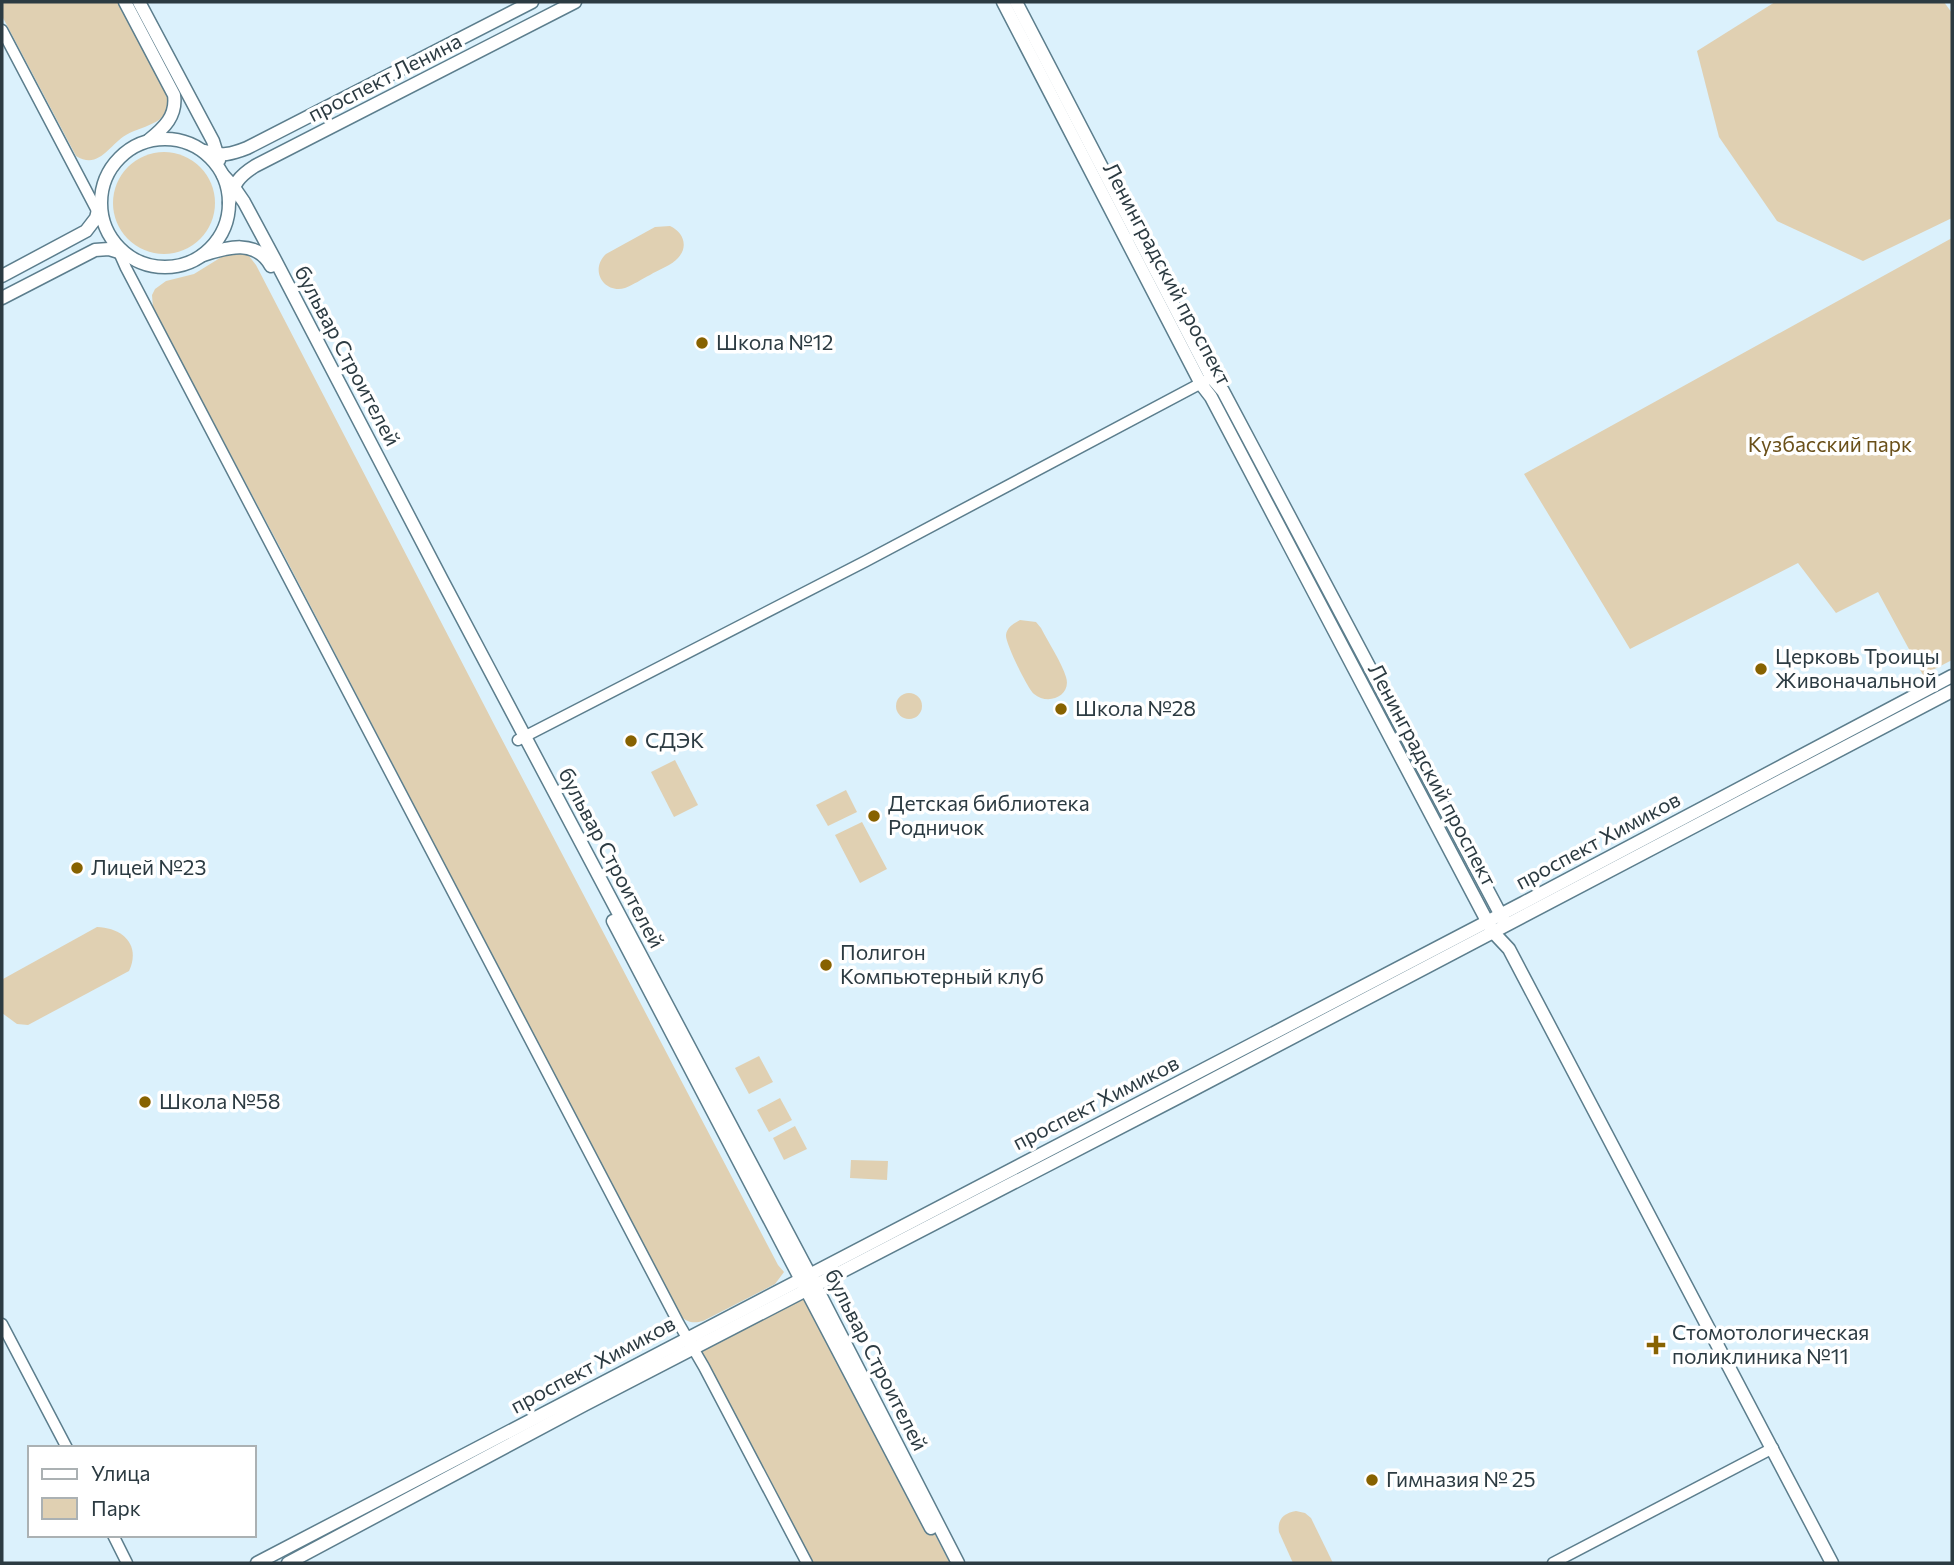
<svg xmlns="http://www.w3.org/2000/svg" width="1954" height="1565" viewBox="0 0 1954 1565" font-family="Commissioner,sans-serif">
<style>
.green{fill:#e0d0b2}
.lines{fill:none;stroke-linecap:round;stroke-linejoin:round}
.tertiary-casing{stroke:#5c7e8d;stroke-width:13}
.secondary-casing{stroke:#5c7e8d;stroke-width:15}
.tertiary{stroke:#fff;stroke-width:10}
.secondary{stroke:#fff;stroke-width:12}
.poi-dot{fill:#876200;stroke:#fff;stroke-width:2.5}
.labels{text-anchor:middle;stroke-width:7;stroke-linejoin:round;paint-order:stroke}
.street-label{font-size:21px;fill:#2c3b42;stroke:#fff}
.poi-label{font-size:21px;fill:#2c3b42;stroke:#fff;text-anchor:start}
.park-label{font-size:21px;fill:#6a501a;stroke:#fff}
</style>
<rect width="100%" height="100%" fill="#dbf1fc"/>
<g class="green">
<path d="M2 2H117L166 93C175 124 145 124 126 135 109 145 99 170 76 156L2 16Z"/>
<path d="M1775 2H1944L1952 13V218L1863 261 1777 221 1719 137 1697 51Z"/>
<circle cx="164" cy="203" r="51"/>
<path d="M670 226C683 232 689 246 678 258 672 265 658 270 650 275 642 279 633 285 625 288 604 294 589 270 606 254L655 227Z"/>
<path d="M1952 238V660L1923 675 1878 592 1836 613 1798 563 1630 649 1524 474Z"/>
<path d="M242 252 249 256 256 265 497 730 778 1265 784 1272 775 1284 703 1321C692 1324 685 1322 678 1313L284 555 153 308 152 295 155 289 166 281 194 274 228 253Z"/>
<path d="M1020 620 1036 622 1041 628C1048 642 1062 663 1066 677 1072 696 1048 706 1034 694 1028 689 1005 643 1006 635 1007 627 1013 624 1020 620Z"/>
<circle cx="909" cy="706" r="13"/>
<path d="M675 760 698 805 674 817 651 772Z"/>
<path d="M846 790 857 812 828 826 816 805Z"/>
<path d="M862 822 887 869 860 883 835 835Z"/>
<path d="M97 927C123 928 141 945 129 971L28 1025 17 1024 2 1013 3 979Z"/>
<path d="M759 1056 773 1082 749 1094 735 1068Z"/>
<path d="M780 1098 792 1120 769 1132 757 1110Z"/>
<path d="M795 1126 807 1149 784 1160 773 1138Z"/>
<path d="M851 1160 888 1161 887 1180 850 1178Z"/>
<path d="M806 1290 950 1563H807L692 1349Z"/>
<path d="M1296 1511 1305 1513 1311 1518 1333 1563H1293L1279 1532C1277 1519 1284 1513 1296 1511Z"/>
</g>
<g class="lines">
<defs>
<g id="tertiary">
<path d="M2 30 104 224"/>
<path d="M114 241 126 268 679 1324 704 1367 807 1563"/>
<path d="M518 740 866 561 1207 380"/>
<path d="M2 1324 67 1448"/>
<path d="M113 1535 127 1563"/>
<path d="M1553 1563 1773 1448"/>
</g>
<g id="secondary">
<path d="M125 2 174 95C177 116 164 128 149 140"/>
<path d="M139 2 213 141 219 160"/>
<path d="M1003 2 1201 384 1211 397 1487 921 1493 932 1509 949 1832 1563"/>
<path d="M1016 2 1211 377 1223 391 1504 921"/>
<circle cx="165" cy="203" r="64"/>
<path d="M205 151C221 157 232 154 247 148L532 2"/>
<path d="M223 175 233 186 244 202 273 256 442 580 810 1275 958 1563"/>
<path d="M229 203C233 184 239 176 255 166L575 2"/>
<path d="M203 255C228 247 256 239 271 266"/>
<path d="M2 276 86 231 96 218 99 206"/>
<path d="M2 298 95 250 109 249 122 253"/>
<path d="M613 921 931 1528"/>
<path d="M257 1563 1523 903 1952 676"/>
<path d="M288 1563 584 1405 1181 1096 1952 691"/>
</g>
</defs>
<use href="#tertiary" class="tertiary-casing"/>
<use href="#secondary" class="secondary-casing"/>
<use href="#tertiary" class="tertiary"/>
<use href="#secondary" class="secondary"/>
</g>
<g class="poi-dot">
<circle cx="702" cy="343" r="7"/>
<circle cx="1761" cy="669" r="7"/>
<circle cx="1061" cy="709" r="7"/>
<circle cx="631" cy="741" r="7"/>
<circle cx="874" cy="816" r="7"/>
<circle cx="77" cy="868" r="7"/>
<circle cx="826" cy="965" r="7"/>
<circle cx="145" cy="1102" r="7"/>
<path d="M1652.5 1334.5h7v7h7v7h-7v7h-7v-7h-7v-7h7z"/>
<circle cx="1372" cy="1480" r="7"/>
</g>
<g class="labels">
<g class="street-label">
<text transform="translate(385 78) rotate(-27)" y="7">проспект Ленина</text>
<text transform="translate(1167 274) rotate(62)" y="7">Ленинградский проспект</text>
<text transform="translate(347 356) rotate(62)" y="7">бульвар Строителей</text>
<text transform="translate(1432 775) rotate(62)" y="7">Ленинградский проспект</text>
<text transform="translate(1598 841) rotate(-28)" y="7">проспект Химиков</text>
<text transform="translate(611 858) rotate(62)" y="7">бульвар Строителей</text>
<text transform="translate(1096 1103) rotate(-27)" y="7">проспект Химиков</text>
<text transform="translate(876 1360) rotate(63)" y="7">бульвар Строителей</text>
<text transform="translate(593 1365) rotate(-28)" y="7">проспект Химиков</text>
</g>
<g class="poi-label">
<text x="716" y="350">Школа №12</text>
<text x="1775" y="664">Церковь Троицы<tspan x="1775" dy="24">Живоначальной</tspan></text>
<text x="1075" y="716">Школа №28</text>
<text x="645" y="748">СДЭК</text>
<text x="888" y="811">Детская библиотека<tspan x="888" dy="24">Родничок</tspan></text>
<text x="91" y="875">Лицей №23</text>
<text x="840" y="960">Полигон<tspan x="840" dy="24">Компьютерный клуб</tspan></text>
<text x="159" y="1109">Школа №58</text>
<text x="1672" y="1340">Стомотологическая<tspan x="1672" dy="24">поликлиника №11</tspan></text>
<text x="1386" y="1487">Гимназия № 25</text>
</g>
<g class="park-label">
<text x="1830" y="452">Кузбасский парк</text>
</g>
</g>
<rect width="1954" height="1565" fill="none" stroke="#2c3b42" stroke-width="7"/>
<rect x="28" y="1446" width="228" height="91" fill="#ffffff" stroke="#abb1b3" stroke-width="2"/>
<rect x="42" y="1469" width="35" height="10" fill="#ffffff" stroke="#abb1b3" stroke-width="2"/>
<text x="91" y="1481" font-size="21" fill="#2c3b42">Улица</text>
<rect x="42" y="1498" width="35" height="21" fill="#e0d0b2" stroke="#abb1b3" stroke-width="2"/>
<text x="91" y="1516" font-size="21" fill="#2c3b42">Парк</text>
</svg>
